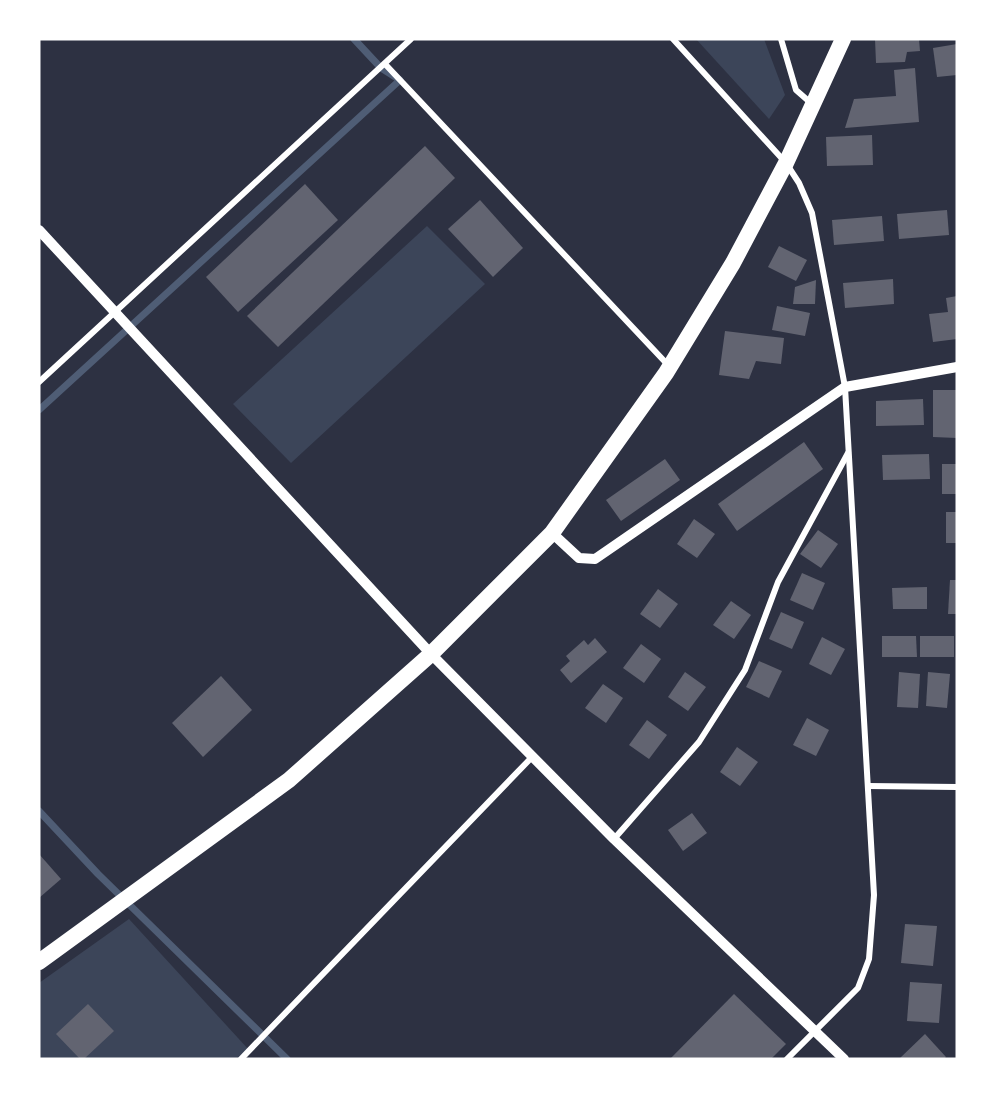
<svg xmlns="http://www.w3.org/2000/svg" width="996" height="1098" viewBox="0 0 996 1098" font-family="Karla,sans-serif">
<style>
.green{fill:#3c4559}
.lines{fill:none;stroke-linecap:round;stroke-linejoin:round}
.stream{stroke:#4f5d75;stroke-width:7}
.building{fill:#626471}
.minor{stroke:#fff;stroke-width:6}
.tertiary{stroke:#fff;stroke-width:10}
.trunk{stroke:#fff;stroke-width:16}
</style>
<rect width="100%" height="100%" fill="#2d3142"/>
<g class="green">
<path d="M696 39H764L785 95 769 119Z"/>
<path d="M427 226 485 284 291 463 233 404Z"/>
<path d="M129 919 249 1050 241 1059H39V983Z"/>
</g>
<g class="lines">
<g class="stream">
<path d="M39 410 400 80 381 68 354 39"/>
<path d="M39 811 98 874 287 1059"/>
</g>
</g>
<g class="building">
<path d="M875 39H919L920 51 907 52 905 62 876 63Z"/>
<path d="M957 44V75L937 77 933 48Z"/>
<path d="M915 68 919 122 845 128 854 99 896 96 894 70Z"/>
<path d="M872 135 873 165 827 166 826 137Z"/>
<path d="M425 146 455 178 278 347 247 316Z"/>
<path d="M305 184 338 220 238 312 206 277Z"/>
<path d="M480 200 523 248 493 277 448 229Z"/>
<path d="M947 210 949 235 899 239 897 214Z"/>
<path d="M882 216 884 241 834 245 832 220Z"/>
<path d="M779 246 807 260 796 281 768 267Z"/>
<path d="M893 279 894 304 845 308 843 283Z"/>
<path d="M816 280 815 304H793L795 287Z"/>
<path d="M957 296V339L933 342 929 314 948 312 946 298Z"/>
<path d="M777 306 810 313 805 336 772 330Z"/>
<path d="M725 331 784 338 781 364 756 361 749 379 719 375Z"/>
<path d="M933 390H957V438L933 437Z"/>
<path d="M923 399 924 425 876 426V401Z"/>
<path d="M804 442 823 469 737 531 718 504Z"/>
<path d="M929 454 930 479 883 480 882 455Z"/>
<path d="M665 459 680 480 621 521 606 500Z"/>
<rect x="942" y="464" width="15" height="30"/>
<rect x="946" y="512" width="11" height="31"/>
<path d="M694 519 715 534 697 558 677 544Z"/>
<path d="M818 530 838 544 821 568 800 554Z"/>
<path d="M802 573 825 583 813 610 790 600Z"/>
<path d="M950 580H957V614H948Z"/>
<path d="M927 587V609H893L892 588Z"/>
<path d="M658 589 678 604 660 628 640 614Z"/>
<path d="M731 601 751 615 734 639 713 625Z"/>
<path d="M781 612 804 622 792 649 769 639Z"/>
<path d="M882 636H916L917 657H882Z"/>
<rect x="920" y="636" width="34" height="21"/>
<path d="M822 637 845 649 831 675 809 664Z"/>
<path d="M595 638 607 652 571 683 560 670 570 661 566 656 584 640 588 645Z"/>
<path d="M641 644 661 659 644 683 623 668Z"/>
<path d="M759 661 782 671 769 698 746 687Z"/>
<path d="M685 672 706 687 688 711 668 697Z"/>
<path d="M899 672 920 674 918 708 897 707Z"/>
<path d="M928 672 950 674 947 708 926 706Z"/>
<path d="M221 676 252 710 203 757 172 723Z"/>
<path d="M603 684 623 698 606 723 585 708Z"/>
<path d="M807 718 829 730 816 756 793 745Z"/>
<path d="M647 720 667 735 649 759 629 745Z"/>
<path d="M737 747 758 762 740 786 720 772Z"/>
<path d="M692 813 707 833 683 851 668 830Z"/>
<path d="M39 854 61 879 39 898Z"/>
<path d="M905 924 937 926 933 966 901 963Z"/>
<path d="M910 982 942 984 939 1023 907 1021Z"/>
<path d="M734 994 786 1044 771 1059H670Z"/>
<path d="M88 1004 114 1031 84 1059H80L56 1034Z"/>
<path d="M925 1034 946 1057 944 1059H899Z"/>
</g>
<g class="lines">
<g class="minor">
<path d="M673 39 786 163 799 183 812 213 845 387 874 895 869 959 858 988 787 1059"/>
<path d="M781 39 796 90 812 104"/>
<path d="M385 64 668 365"/>
<path d="M39 382 411 39"/>
<path d="M868 786 957 787"/>
<path d="M614 839 699 742 745 670 778 582 848 453"/>
<path d="M241 1059 533 756"/>
</g>
<g class="tertiary">
<path d="M39 230 431 654 614 839 844 1059"/>
<path d="M552 533 579 558 595 559 845 387 957 367"/>
</g>
<path class="trunk" d="M39 962 289 780 431 654 552 533 666 373 733 263 786 163 843 39"/>
</g>
<rect width="996" height="1098" fill="none" stroke="#ffffff" stroke-width="81"/>
</svg>
